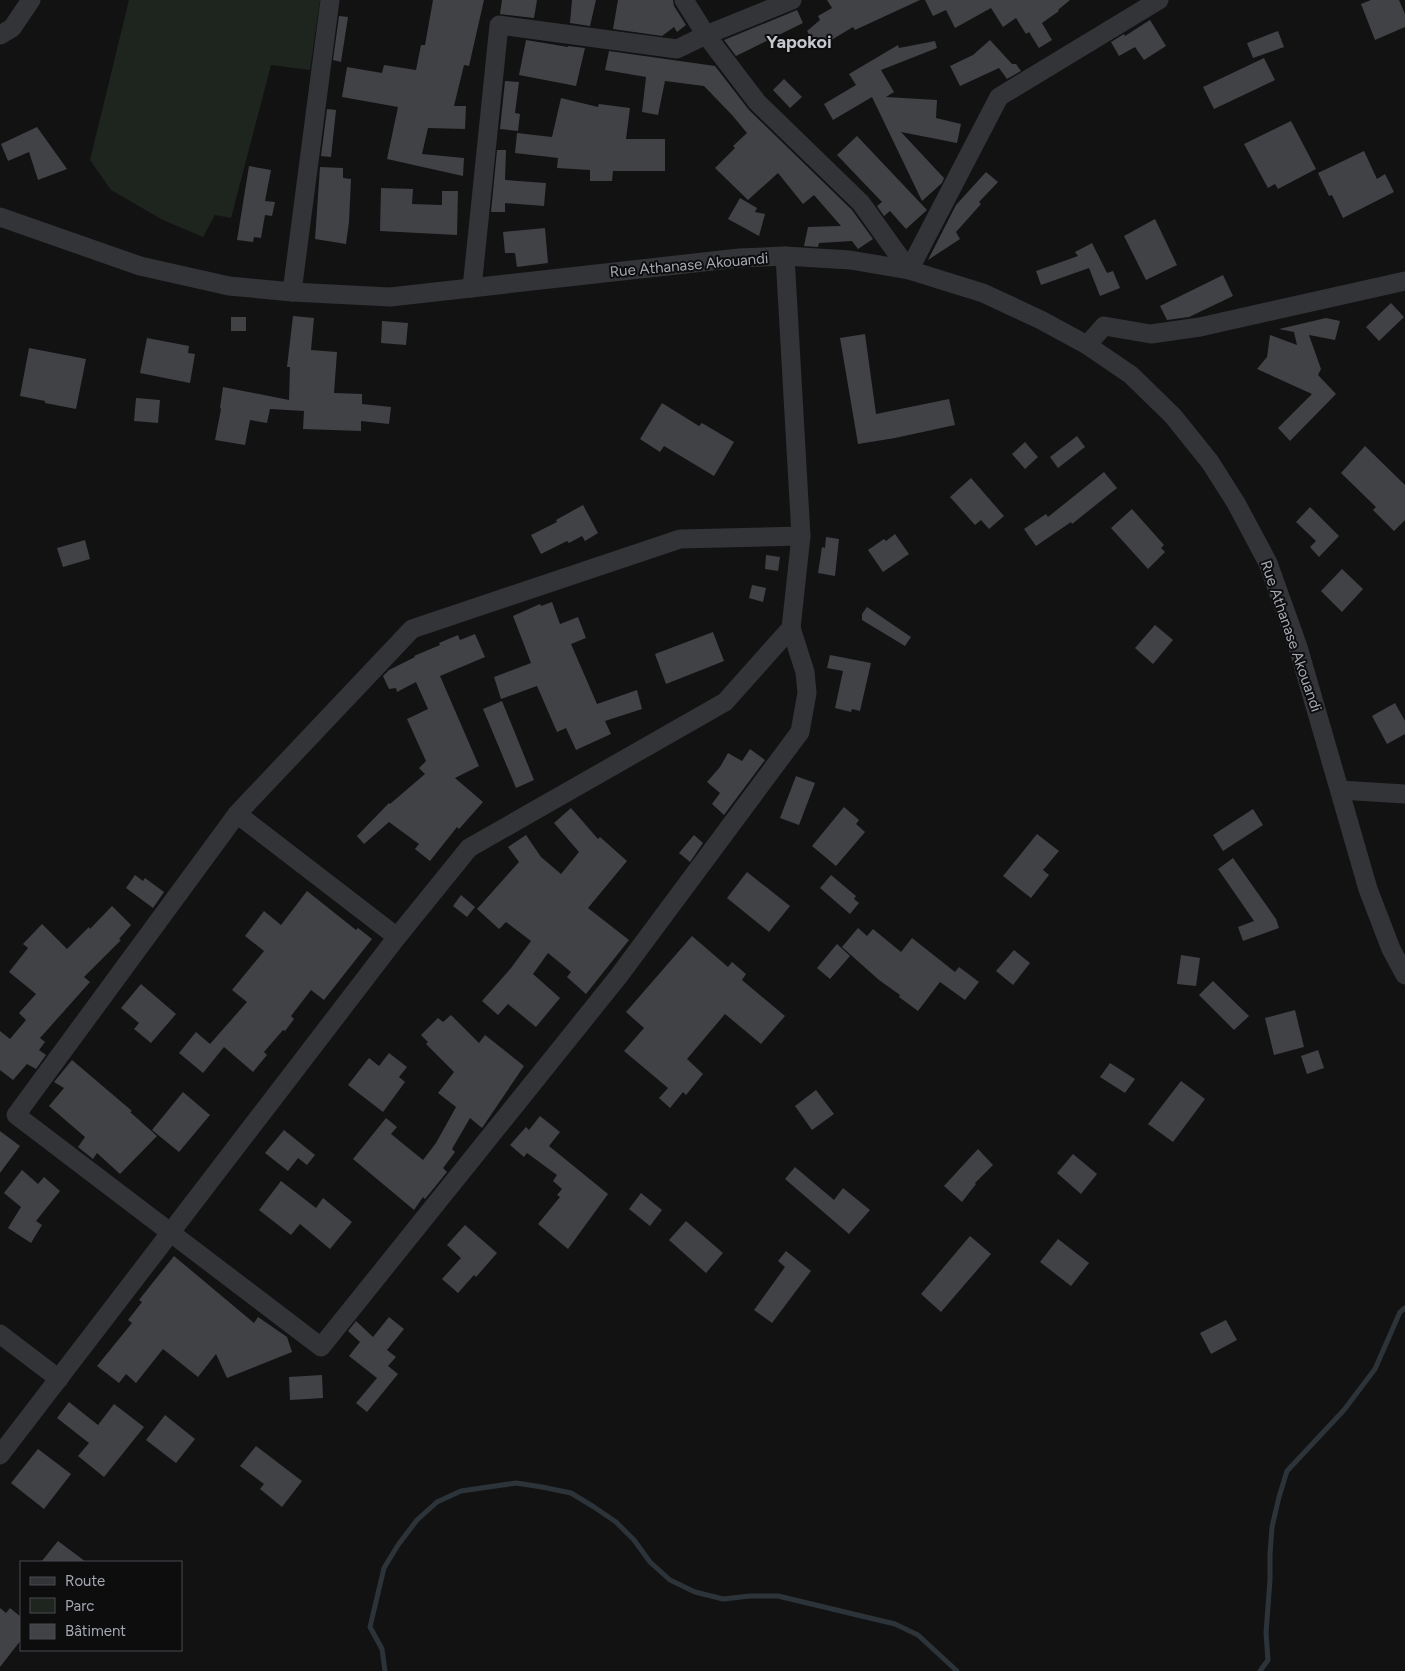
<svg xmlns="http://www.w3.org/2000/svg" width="1405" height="1671" viewBox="0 0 1405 1671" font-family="Figtree,sans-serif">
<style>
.green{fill:#1e251f}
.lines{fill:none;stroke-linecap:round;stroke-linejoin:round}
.stream{stroke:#2c343a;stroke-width:5}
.building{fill:#414246}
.minor{stroke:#333437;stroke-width:19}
.labels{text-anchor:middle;stroke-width:4;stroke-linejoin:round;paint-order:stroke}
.street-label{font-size:15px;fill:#a4a8b2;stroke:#0d0d0e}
.quarter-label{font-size:18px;font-weight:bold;fill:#c5c7cf;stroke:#0d0d0e}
</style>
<rect width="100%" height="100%" fill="#121213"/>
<path class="green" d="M129 0H320L310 70 271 65 231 218 215 215 203 237 163 220 111 190 90 160Z"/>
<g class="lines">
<g class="stream">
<path d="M385 1671 382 1649 370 1627 384 1568 398 1545 417 1520 437 1502 461 1491 516 1483 542 1487 571 1493 594 1507 616 1522 634 1540 650 1562 670 1580 695 1592 723 1599 750 1596H778L895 1624 918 1635 957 1671"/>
<path d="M1260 1671 1268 1660 1266 1633 1270 1580V1554L1272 1527 1279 1497 1287 1471 1344 1410 1375 1369 1400 1312 1405 1308"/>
</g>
</g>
<g class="building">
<path d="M433 0H484L469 66 464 65 454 106H466L465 129 428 128 422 154 464 158 463 176 387 159 398 107 342 97 347 67 382 73 384 65 416 70 421 45H425Z"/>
<path d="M502 0H537L534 18 500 14Z"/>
<path d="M572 0H596L590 26 570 23Z"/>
<path d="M618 0H673L674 6 686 25 677 32 674 27 662 36 613 29Z"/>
<path d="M827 0H920L855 30 853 27 818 48 807 31 820 20 818 16 832 8Z"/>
<path d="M925 0H1070L1058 10 1059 11 1042 23 1052 40 1039 48 1029 32 1026 34 1016 18 1003 27 991 8 955 28 946 10 933 16Z"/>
<path d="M1371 0H1399L1405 14V27L1375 40 1361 4Z"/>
<path d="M797 10 803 23 736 56 724 40Z"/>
<path d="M339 16 348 17 341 62 333 60Z"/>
<path d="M1150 20 1166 46 1144 60 1135 47 1119 56 1111 42 1124 34 1125 36Z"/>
<path d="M1278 31 1284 47 1253 58 1247 43Z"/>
<path d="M526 40 568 47V46L585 48 576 86 519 75Z"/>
<path d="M990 40 1012 64H1016L1021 71 1007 79 999 68 960 86 950 66 973 55Z"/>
<path d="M935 41 937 48 881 70 894 92 886 97 937 100 936 118 961 124 957 143 901 132 944 178 942 183 922 201 872 97 833 120 824 104 856 85 849 74 898 45 899 48Z"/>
<path d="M609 51 715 66 749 110 852 210 873 239 858 249 852 241 819 243 818 247 804 246 808 227 841 226 814 195 803 204 778 173 748 200 715 168 735 148 733 146 747 133 732 115 704 86 665 81 658 115 642 112 646 77 605 70Z"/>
<path d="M1264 58 1275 80 1214 109 1203 87Z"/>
<path d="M784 79 802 97 790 108 773 90Z"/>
<path d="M505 81 519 82 515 113 520 114 518 131 500 129Z"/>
<path d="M561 98 598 107 599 104 630 108 626 139H665V171H613L612 181H590V170L557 168 558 158 515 153 517 133 552 137Z"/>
<path d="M327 109 336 110 331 157 321 156Z"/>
<path d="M1291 121 1316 169 1278 189 1275 184 1268 188 1244 144Z"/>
<path d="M37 127 67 169 38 180 29 152 8 161 1 144Z"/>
<path d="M857 136 927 210 906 229 890 211 884 216 877 206 882 202 837 155Z"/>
<path d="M497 150H506L505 180 546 183 544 206 505 203V212H491Z"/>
<path d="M1364 151 1377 179 1385 174 1394 192 1343 218 1332 195 1329 196 1318 173Z"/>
<path d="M249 166 271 170 265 201 275 202 272 216 265 215 261 238 254 237 253 242 237 240Z"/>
<path d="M320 167 343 168V178L351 179 349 222 346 244 315 239Z"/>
<path d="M986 172 998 182 979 202 981 204 956 232 960 239 928 260 956 205Z"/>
<path d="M381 188 413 189 412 204 442 205V191H458L457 235 380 231Z"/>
<path d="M740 198 757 208 755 212 765 214 759 236 728 219Z"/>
<path d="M1155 219 1177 265 1146 280 1124 236Z"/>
<path d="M545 228 548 263 517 267 515 253H505L503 232Z"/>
<path d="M1092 243 1107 273 1113 271 1120 288 1100 296 1089 268 1041 285 1036 271 1078 256 1075 252Z"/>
<path d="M1223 275 1233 296 1189 317 1167 320 1160 306Z"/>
<path d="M1391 303 1404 317 1379 341 1366 327Z"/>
<path d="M293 316 314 318 311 350 337 352 334 393 362 394V404L391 407 389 424 361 421V431L303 429 304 411 270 409 267 423 250 420 245 445 215 440 221 409 220 408 223 387 289 400 290 367H287Z"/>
<rect x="231" y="317" width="15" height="14"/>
<path d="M1326 318 1340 321 1335 340 1309 335 1321 369 1318 375 1336 394 1290 441 1278 428 1312 394 1257 369 1267 357 1270 335 1297 345 1294 332 1279 329Z"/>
<path d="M382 321 408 323 406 345 381 343Z"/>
<path d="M865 334 876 414 949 399 955 425 895 438 858 444 840 338Z"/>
<path d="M147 338 189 346 188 353 195 354 190 383 140 373Z"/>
<path d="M29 348 86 359 76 409 45 403V401L20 396Z"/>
<path d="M136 398 160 400 158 423 134 421Z"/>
<path d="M662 403 699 426 702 423 734 442 714 476 664 446 660 452 640 439Z"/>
<path d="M1077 436 1085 447 1058 468 1050 457Z"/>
<path d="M1025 442 1038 457 1025 469 1012 454Z"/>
<path d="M1365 446 1405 485V520L1394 531 1373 510 1376 507 1341 473Z"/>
<path d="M1104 472 1117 488 1072 524 1071 522 1036 546 1024 529 1046 514 1048 517Z"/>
<path d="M971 478 1004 516 989 529 981 520 975 525 950 497Z"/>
<path d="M583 505 598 533 585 541 582 536 569 543 567 541 541 554 531 535 557 522 556 520Z"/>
<path d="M1310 507 1339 536 1319 557 1310 547 1316 541 1296 522Z"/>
<path d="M1132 509 1164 545 1161 548 1165 552 1148 569 1111 528Z"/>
<path d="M895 534 909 554 883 572 868 550 884 539 886 541Z"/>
<path d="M826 537 839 539 835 576 818 573 822 547 825 548Z"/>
<path d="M85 540 90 559 63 567 57 548Z"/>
<path d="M766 555 780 557 778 571 765 569Z"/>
<path d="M1342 569 1363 589 1342 612 1321 591Z"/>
<path d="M752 585 766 588 763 602 749 598Z"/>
<path d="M552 602 560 624 578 617 586 638 571 644 597 704 637 690 642 709 605 721 611 734 576 750 566 728 557 732 537 686 501 699 494 677 531 663 513 616 540 604 541 606Z"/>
<path d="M867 607 911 637 905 646 862 620V614Z"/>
<path d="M1155 625 1173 640 1153 664 1135 648Z"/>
<path d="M713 632 724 661 666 684 655 654Z"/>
<path d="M475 634 485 657 440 676 479 766 455 778 483 802 459 829 457 827 430 861 415 849 419 844 389 822 364 844 357 836 389 803 390 804 425 774 419 768 426 761 407 719 428 709 416 682 397 692 396 688 389 689 383 676 389 670 415 657 414 656 440 645 439 643 458 635 460 640Z"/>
<path d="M830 655 871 663 860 711 852 709 851 712 835 708 843 671 827 668Z"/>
<path d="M502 701 534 780 516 788 483 709Z"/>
<path d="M1395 703 1405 721V734L1387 744 1372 716Z"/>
<path d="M750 749 765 760 724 815 712 804 720 793 707 782 720 767 728 753 742 761Z"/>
<path d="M796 776 815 783 799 825 780 818Z"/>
<path d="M844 807 859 820 856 824 865 832 836 866 812 846Z"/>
<path d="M571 808 598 839 600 837 627 861 588 908 629 940 586 994 567 977 571 972 548 953 533 974 560 998 536 1027 508 1004 498 1015 482 1001 511 968 531 941 506 922 499 929 477 909 519 862 508 847 526 835 541 857 561 874 579 852 554 823Z"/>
<path d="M1253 809 1263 825 1223 851 1213 835Z"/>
<path d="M1037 834 1059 851 1043 870 1049 875 1031 898 1003 876Z"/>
<path d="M694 835 703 843 690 862 679 853Z"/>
<path d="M1233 858 1276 919 1279 928 1243 941 1238 927 1254 921 1218 869Z"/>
<path d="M747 872 790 906 769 932 727 898Z"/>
<path d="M135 875 143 881 145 878 164 892 153 908 126 888Z"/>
<path d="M831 875 856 896 854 899 859 903 850 914 820 888Z"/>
<path d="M307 891 356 930 358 928 372 939 324 1000 311 990 291 1016 294 1019 285 1031 283 1030 264 1052 267 1055 253 1072 224 1047 203 1073 179 1053 196 1032 210 1044 247 1002 232 990 264 951 245 936 264 911 281 925Z"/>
<path d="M461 895 475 907 467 917 453 906Z"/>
<path d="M112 906 131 925 119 939 121 940 84 977 90 982 40 1038 45 1042 39 1050 46 1055 36 1069 27 1064 13 1080 0 1070V1031L10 1039 26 1020 19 1013 36 994 9 972 28 948 23 944 42 924 67 949 89 927 90 929Z"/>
<path d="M858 928 867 936 873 929 901 952 912 938 955 972 959 967 979 982 965 1000 940 982 918 1011 899 997 900 995 879 980 842 947Z"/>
<path d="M692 936 728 967 732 962 746 974 742 980 785 1016 761 1044 725 1014 687 1059 703 1074 686 1095 683 1092 670 1108 659 1098 668 1088 624 1051 644 1028 626 1012Z"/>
<path d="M837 944 850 956 830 979 817 968Z"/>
<path d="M1014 950 1030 963 1013 985 996 971Z"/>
<path d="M1181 955 1200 958 1196 986 1177 984Z"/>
<path d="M1213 981 1249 1016 1234 1030 1199 995Z"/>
<path d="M141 984 176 1014 151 1043 134 1029 139 1023 121 1008Z"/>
<path d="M1295 1010 1304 1047 1274 1055 1265 1018Z"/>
<path d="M451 1015 479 1043 485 1035 524 1066 482 1128 470 1118 452 1149 455 1152 443 1168 447 1172 425 1199 423 1197 414 1210 353 1159 386 1118 397 1127 391 1134 423 1160 436 1143 456 1107 438 1093 454 1072 426 1044 428 1042 421 1035 438 1018 443 1022Z"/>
<path d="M1318 1050 1324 1068 1307 1074 1301 1056Z"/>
<path d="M389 1053 407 1067 399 1077 405 1082 383 1112 348 1085 369 1058 379 1066Z"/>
<path d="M72 1060 132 1111 130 1112 157 1136 120 1174 97 1153 93 1159 78 1147 85 1137 49 1106 64 1088 54 1082Z"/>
<path d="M1110 1063 1135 1079 1125 1093 1100 1077Z"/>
<path d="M1181 1081 1205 1099 1173 1142 1148 1124Z"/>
<path d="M816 1090 834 1114 812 1130 795 1106Z"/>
<path d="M183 1092 210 1115 179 1152 152 1130Z"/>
<path d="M540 1116 560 1132 549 1146 608 1194 568 1249 538 1224 560 1197 557 1195 562 1189 553 1181 557 1175 527 1153 524 1157 510 1145 526 1127 529 1130Z"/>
<path d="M284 1130 315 1155 307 1165 298 1158 288 1171 265 1153Z"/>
<path d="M0 1131 20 1146 0 1173Z"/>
<path d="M978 1149 993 1165 975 1183 976 1184 962 1202 944 1186Z"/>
<path d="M1073 1154 1097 1174 1081 1194 1057 1173Z"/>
<path d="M795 1167 834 1200 843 1188 870 1210 849 1234 785 1179Z"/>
<path d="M22 1170 38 1184 44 1177 60 1191 36 1221 42 1225 31 1243 8 1228 21 1207 4 1193Z"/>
<path d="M281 1181 316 1208 323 1198 352 1222 330 1249 300 1224 291 1235 259 1210Z"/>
<path d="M641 1193 662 1210 650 1226 629 1209Z"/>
<path d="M686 1221 723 1253 706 1273 669 1240Z"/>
<path d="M465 1225 497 1253 476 1277 474 1275 458 1293 442 1279 461 1258 447 1245Z"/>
<path d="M970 1236 991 1254 941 1312 921 1294Z"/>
<path d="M1058 1239 1089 1263 1071 1286 1040 1262Z"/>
<path d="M786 1251 811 1271 772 1323 754 1310 785 1267 778 1261Z"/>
<path d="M174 1256 254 1323 258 1317 287 1337 292 1352 227 1378 216 1354 198 1377 163 1349 136 1383 126 1374 119 1383 97 1366 132 1323 128 1320 142 1302 139 1300Z"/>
<path d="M389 1317 404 1329 387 1350 396 1357 388 1366 398 1374 367 1412 356 1403 377 1378 349 1356 360 1342 348 1331 356 1321 373 1337Z"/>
<path d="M1226 1320 1237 1340 1211 1354 1200 1333Z"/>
<path d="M322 1375 323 1398 290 1400 289 1377Z"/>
<path d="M69 1402 98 1425 114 1404 144 1427 104 1477 78 1456 89 1443 57 1418Z"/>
<path d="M165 1415 195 1439 176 1463 146 1440Z"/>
<path d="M256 1446 302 1481 282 1507 260 1489 264 1484 240 1466Z"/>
<path d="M38 1449 71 1474 44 1509 11 1483Z"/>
<path d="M58 1541 86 1562H41Z"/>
<path d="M0 1608 6 1613 10 1608 21 1617V1640L0 1667Z"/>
</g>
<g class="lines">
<g class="minor">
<path d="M684 0 706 35 757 102 861 203 909 270 999 97 1159 0"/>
<path d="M0 35 12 28 31 0"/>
<path d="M0 217 140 266 229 286 292 292 390 297 739 258 785 256 850 260 909 270 983 293 1041 320 1087 345 1131 375 1173 416 1210 462 1236 503 1268 563 1298 647 1368 889 1391 949 1405 975"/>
<path d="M472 288 499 25 677 49 706 35 792 0"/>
<path d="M292 292 330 0"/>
<path d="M1087 345 1104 326 1151 334 1200 327 1405 281"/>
<path d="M791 628 805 672 807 693 800 732 618 977 321 1347 16 1115 237 814 412 629 680 539 801 536"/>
<path d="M1340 790 1405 794"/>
<path d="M237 814 397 937"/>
<path d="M0 1334 59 1379"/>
<path d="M0 1455 397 937 469 848 725 702 791 628 801 536 785 256"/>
</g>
</g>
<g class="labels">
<g class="street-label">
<text transform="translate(689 265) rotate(-5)" y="5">Rue Athanase Akouandi</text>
<text transform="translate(1291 636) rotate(71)" y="5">Rue Athanase Akouandi</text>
</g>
<g class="quarter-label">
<text x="799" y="48">Yapokoi</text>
</g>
</g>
<rect x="20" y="1561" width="162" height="90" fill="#0d0d0e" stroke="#494b50"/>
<rect x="30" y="1577" width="25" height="8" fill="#333437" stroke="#494b50"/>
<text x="65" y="1586" font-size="15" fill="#a4a8b2">Route</text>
<rect x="30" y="1598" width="25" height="15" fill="#1e251f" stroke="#494b50"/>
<text x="65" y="1611" font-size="15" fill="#a4a8b2">Parc</text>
<rect x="30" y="1624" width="25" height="15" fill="#414246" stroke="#494b50"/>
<text x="65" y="1636" font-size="15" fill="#a4a8b2">Bâtiment</text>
</svg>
